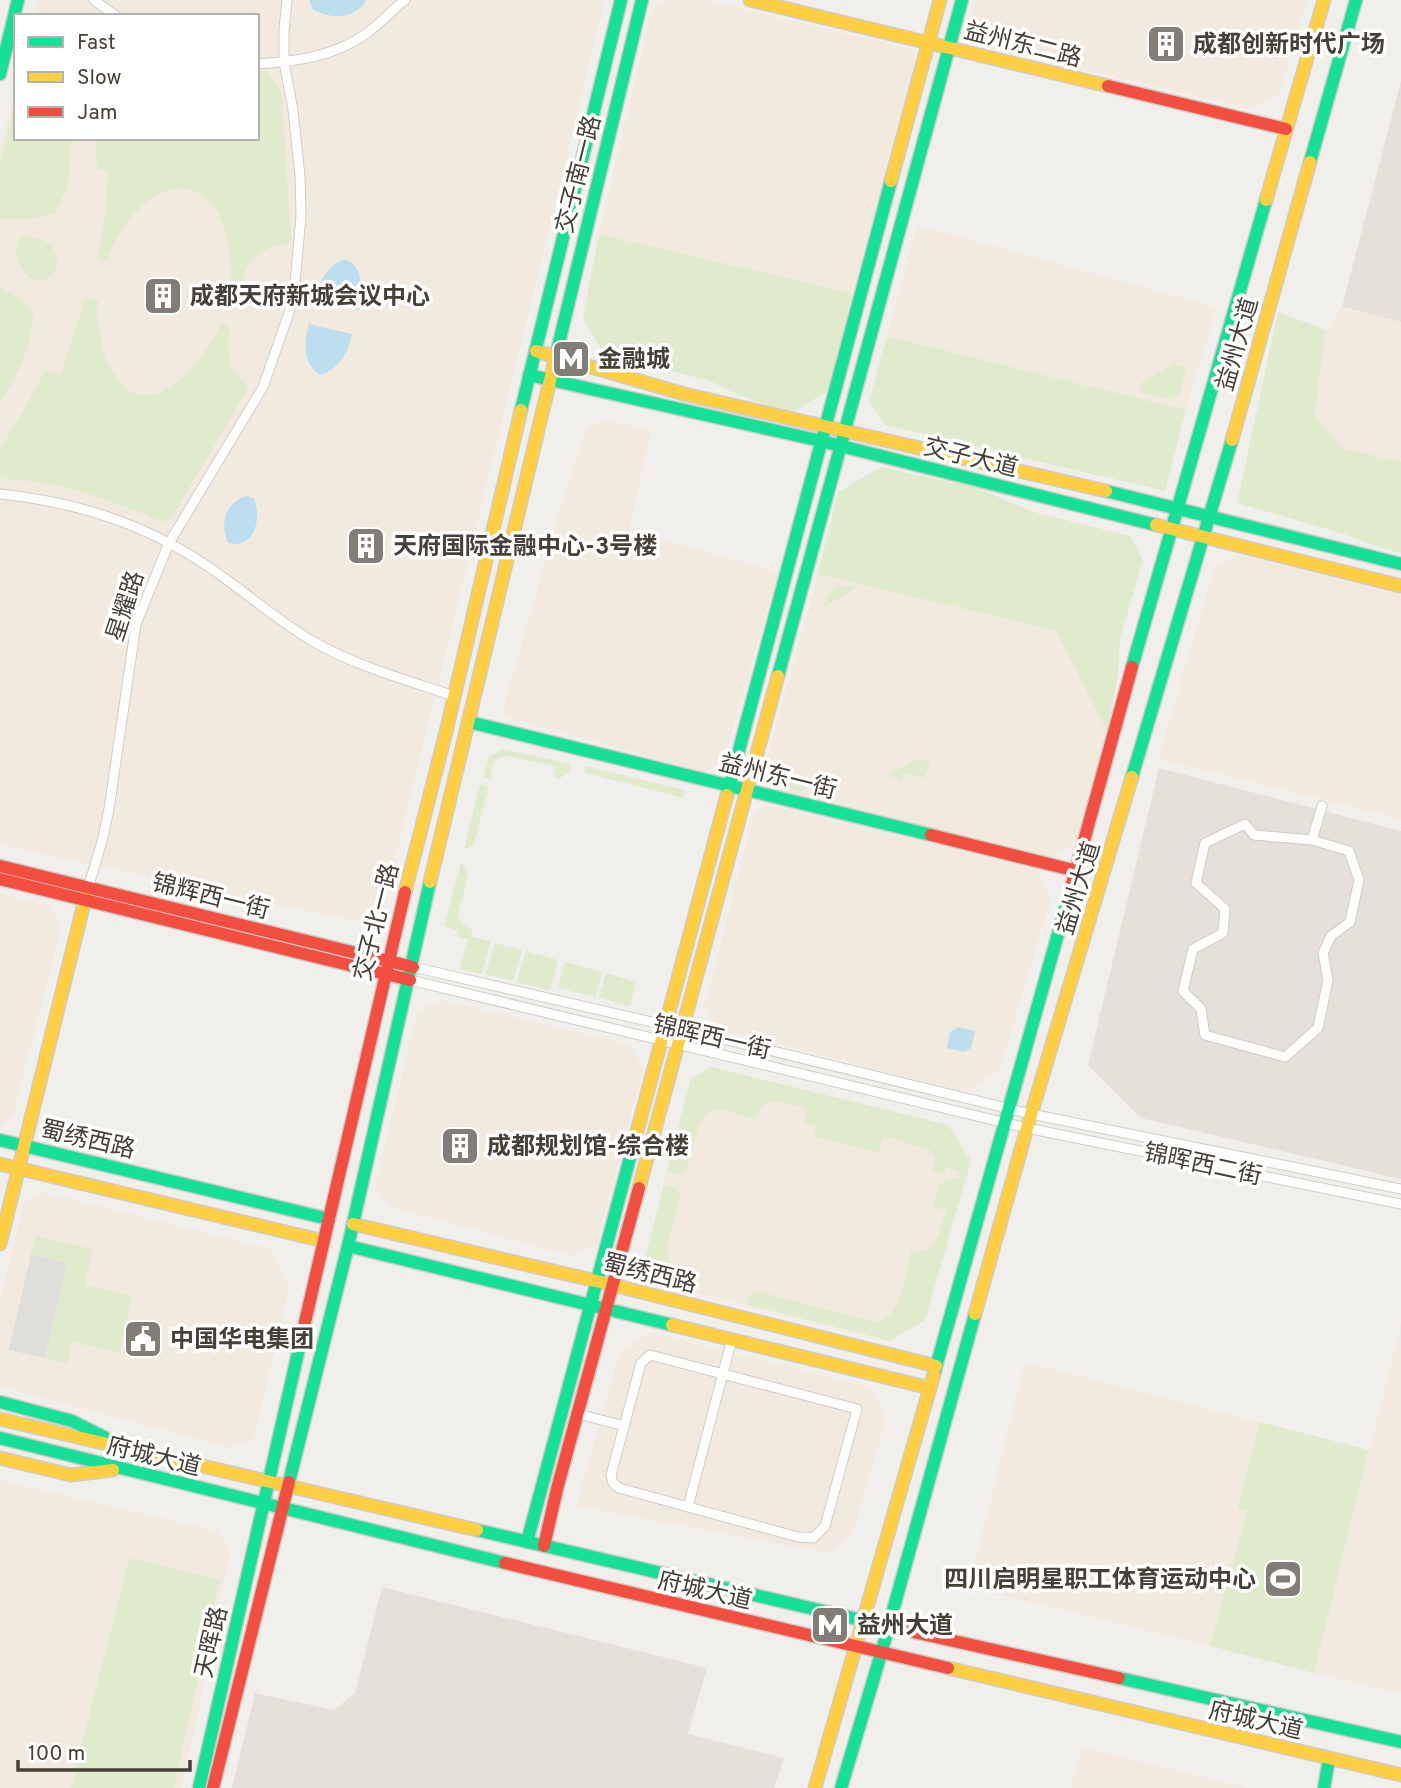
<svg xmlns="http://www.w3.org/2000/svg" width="1401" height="1788" viewBox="0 0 1401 1788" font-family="Overpass,'Noto Sans SC',sans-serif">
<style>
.residential{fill:#e5e0d9}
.commercial{fill:#f3eadf}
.green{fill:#e0ebcd}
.parking{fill:#e0dedb}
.water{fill:#bddeee}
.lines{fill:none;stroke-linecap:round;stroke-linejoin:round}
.street-casing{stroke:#cfcdc9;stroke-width:11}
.fast-casing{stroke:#d0cbc3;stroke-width:15}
.slow-casing{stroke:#d0cbc3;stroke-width:15}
.jam-casing{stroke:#d0cbc3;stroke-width:15}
.street{stroke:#fdfdfc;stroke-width:9}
.fast{stroke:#16e098;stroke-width:12}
.slow{stroke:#ffcf43;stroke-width:12}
.jam{stroke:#f24e42;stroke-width:12}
.labels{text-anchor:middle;stroke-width:7;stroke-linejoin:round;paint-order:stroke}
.street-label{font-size:24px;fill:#474037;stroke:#fff}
.poi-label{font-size:24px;font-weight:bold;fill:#474037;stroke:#fff;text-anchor:start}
</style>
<rect width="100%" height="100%" fill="#f1efec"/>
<g class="residential">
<path d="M1401 81V322L1342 307Z"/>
<path d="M1159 768 1401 831V1179L1141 1118 1088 1065Z"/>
<path d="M382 1587 707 1668 688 1734 784 1758 774 1788H232L255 1693 334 1710 355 1693Z"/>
</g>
<g class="commercial">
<path d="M38 0H605L379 926 0 845V150L16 87V138H257V16H34Z"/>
<path d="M668 0H706L909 49 917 62 852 293 599 234 652 8Z"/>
<path d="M977 0H1307L1279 95 1251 109 985 46 970 23Z"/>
<path d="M917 225 1217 307 1186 410 887 336Z"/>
<path d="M1342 307 1401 322V462L1343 448 1313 416 1326 330Z"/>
<path d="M599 420 652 429 629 530 779 572 724 759 706 772 501 716 561 506 583 435Z"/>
<path d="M1239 554 1401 593V819L1158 759 1215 565Z"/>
<path d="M818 574 1056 631 1107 731 1076 842 1051 859 771 791 763 774Z"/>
<path d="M766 805 1037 869 1051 899 1000 1070 966 1092 719 1029 704 1008 754 814Z"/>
<path d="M0 894 48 906 62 925 13 1115 0 1126Z"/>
<path d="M441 1000 630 1044 643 1068 597 1244 572 1256 390 1207 375 1187 417 1011Z"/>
<path d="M712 1067 948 1125 971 1161 925 1320 890 1341 659 1284 645 1258 691 1078Z"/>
<path d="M40 1191 270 1249 290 1284 254 1439 232 1448 0 1387V1300L24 1202Z"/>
<path d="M1401 1323V1694L1314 1673Z"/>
<path d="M651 1332 872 1387 886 1419 853 1534 827 1553 576 1506 620 1351Z"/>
<path d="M1025 1362 1260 1422 1237 1507 1247 1511 1210 1646 969 1587Z"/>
<path d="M0 1480 217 1531 231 1552 207 1656 197 1721 181 1788H0Z"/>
<path d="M1081 1747 1249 1788H1071Z"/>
</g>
<g class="green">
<path d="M267 71 282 94 291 240C285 247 278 245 270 248 250 255 246 270 239 288L230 286C237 167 150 155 106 261L97 258 105 214 108 171 97 169 95 138H257V72Z"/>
<path d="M16 96V138H71L68 186 55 213 31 219H0V164Z"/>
<path d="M599 234 852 293 829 390 790 414 734 393 710 381 604 354 583 318Z"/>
<path d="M24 236C42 237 58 244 58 264 38 310 0 249 24 236Z"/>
<path d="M0 287 24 301 33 314C32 348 18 374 0 402Z"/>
<path d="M86 297 98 301C96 320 100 341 107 360 139 438 200 369 221 324L229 327C228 351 226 369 247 384L248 389 171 519 162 522C111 500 57 480 0 479V449L22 413 45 370 60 375Z"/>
<path d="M1278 312 1326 330 1314 416 1343 448 1401 462V553L1378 547 1344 534 1237 503Z"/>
<path d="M887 336 1186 410 1165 491 885 425 869 401Z"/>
<path d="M1174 364 1187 367 1179 395 1171 400 1139 392 1142 382Z"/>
<path d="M881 467 977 488 1034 512 1130 536 1143 560 1120 639 1118 675 1107 731 1056 631 818 574 838 492Z"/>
<path d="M835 586H853L851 592 824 607H822Z"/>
<path d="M504 749 571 764 569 773 560 778 554 776 555 766 505 756 494 761 490 779 484 777 489 756Z"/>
<path d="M918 759 931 761 924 778 904 773 902 780 889 776 890 773Z"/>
<path d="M585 766 685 790 683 798 585 773Z"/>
<path d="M789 774 808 779 805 790 801 792 779 787Z"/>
<path d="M480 784 489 786 474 844 464 850Z"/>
<path d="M461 863C476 875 458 901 458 918L465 926 473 930 471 936 491 942 482 974 460 969 468 939 457 936 458 931 444 926Z"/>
<path d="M495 943 522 950 513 981 485 974Z"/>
<path d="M526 951 558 960 550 990 517 982Z"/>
<path d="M565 962 602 972 595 997 558 988Z"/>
<path d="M606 973 636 982 630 1006 599 998Z"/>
<path d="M712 1067 948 1125 971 1161 925 1320 890 1341 747 1305 751 1293 756 1291 876 1322C900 1320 906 1272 911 1251 936 1257 940 1229 946 1211L933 1207 939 1184H943L945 1180 950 1181 951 1177 958 1179 960 1171 946 1167 944 1174 933 1171 935 1158 930 1150 883 1136 879 1153 813 1136 816 1126 804 1123 807 1109 779 1101 763 1105 754 1119C742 1116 728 1110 716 1110 695 1111 694 1155 686 1171L678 1175 667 1172 691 1078Z"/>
<path d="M664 1184 674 1187 680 1194C679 1223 648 1261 687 1274L683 1289 659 1284 645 1258Z"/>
<path d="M36 1236 93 1249 85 1285 132 1296 119 1353 72 1342 67 1364 45 1358 67 1263 31 1254Z"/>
<path d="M1260 1422 1369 1450 1314 1673 1210 1646 1247 1511 1237 1508Z"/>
<path d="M129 1558 220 1579 174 1788H71Z"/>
</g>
<path class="parking" d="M31 1254 67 1263 45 1358 9 1350Z"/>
<g class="water">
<path d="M309 0H366C356 20 331 19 313 10Z"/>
<path d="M345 259C364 265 363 294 358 310L315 300C318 282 328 265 345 259Z"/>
<path d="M309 324 352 334C349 352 339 368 322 375 302 368 304 340 309 324Z"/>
<path d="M247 496 254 498C262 518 255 550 228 543 219 522 226 502 247 496Z"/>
<path d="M958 1027 975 1031 971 1048 964 1052 947 1048 950 1032Z"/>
</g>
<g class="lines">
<defs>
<g id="street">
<path d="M94 0 116 16"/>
<path d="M257 64C297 61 334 57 367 33 381 23 392 10 405 0"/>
<path d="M0 494C85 503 158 528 227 580 256 601 283 624 314 642 358 667 407 680 454 696"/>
<path d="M1312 840 1349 851 1359 880 1350 922 1331 936 1323 953 1328 980 1318 1028 1285 1057 1205 1035 1201 1009 1183 991 1193 949 1223 933 1225 909 1196 883 1205 843 1245 824 1254 835 1312 840 1322 806"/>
<path d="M88 888 103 838 109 809 136 624 169 543 263 387 289 313 295 283 301 216 300 176 293 110 284 62V30L287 0"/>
<path d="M413 967 682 1029 1031 1114 1401 1189"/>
<path d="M410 980 1027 1128 1401 1204"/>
<path d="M650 1355 857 1409 825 1526 813 1538 798 1537 619 1488 613 1483 611 1475 641 1363Z"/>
<path d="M578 1414 625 1426"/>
<path d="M688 1507 732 1339"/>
</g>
<g id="fast">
<path d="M0 74 18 0"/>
<path d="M1310 162 1356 0"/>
<path d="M557 351 642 0"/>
<path d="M529 375 821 441 1156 525"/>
<path d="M521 410 621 0"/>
<path d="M1106 491 1401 564"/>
<path d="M1132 667 1266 200"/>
<path d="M778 676 962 0"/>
<path d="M469 722 931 835"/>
<path d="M1132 777 1232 440"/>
<path d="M727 795 891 181"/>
<path d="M0 1140 329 1219"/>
<path d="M348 1246 672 1325"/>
<path d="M934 1374 1069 895"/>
<path d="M0 1402 72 1421 112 1441"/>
<path d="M0 1438 505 1563"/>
<path d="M289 1482 348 1246 430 882"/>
<path d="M477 1530 891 1627"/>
<path d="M527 1542 631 1154"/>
<path d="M1119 1678 1401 1742"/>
<path d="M199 1788 305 1322"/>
<path d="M841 1788 881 1654 975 1314"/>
<path d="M1324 1788 1329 1759"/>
</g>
<g id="slow">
<path d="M750 0 1108 86"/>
<path d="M891 181 940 0"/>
<path d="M1266 200 1324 0"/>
<path d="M536 351 684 394 1106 491"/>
<path d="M1232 440 1310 162"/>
<path d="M1156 525 1401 586"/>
<path d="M430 882 557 351"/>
<path d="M405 892 446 732 521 410"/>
<path d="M631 1154 727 795"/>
<path d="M0 1164 324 1241"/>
<path d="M639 1188 778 676"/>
<path d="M353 1224 613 1285 936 1366"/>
<path d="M0 1244 87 891"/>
<path d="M975 1314 1027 1128 1132 777"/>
<path d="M672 1325 930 1388"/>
<path d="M0 1419 477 1530"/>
<path d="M0 1458 71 1475 113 1470"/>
<path d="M948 1668 1401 1775"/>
<path d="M815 1788 934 1374"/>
</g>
<g id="jam">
<path d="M1108 86 1286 129"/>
<path d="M931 835 1077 871"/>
<path d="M0 866 413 967"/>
<path d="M0 879 410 980"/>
<path d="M1069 895 1132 667"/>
<path d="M305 1322 405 892"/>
<path d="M544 1546 557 1489 639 1188"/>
<path d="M505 1563 948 1668"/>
<path d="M891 1627 1119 1678"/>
<path d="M213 1788 289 1482"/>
</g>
</defs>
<use href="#street" class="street-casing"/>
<use href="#fast" class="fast-casing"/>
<use href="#slow" class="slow-casing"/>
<use href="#jam" class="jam-casing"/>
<use href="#street" class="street"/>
<use href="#fast" class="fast"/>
<use href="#slow" class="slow"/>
<use href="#jam" class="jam"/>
</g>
<defs>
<symbol id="building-square" viewBox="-11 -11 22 22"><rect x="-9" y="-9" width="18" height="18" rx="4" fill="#827d76" stroke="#fff"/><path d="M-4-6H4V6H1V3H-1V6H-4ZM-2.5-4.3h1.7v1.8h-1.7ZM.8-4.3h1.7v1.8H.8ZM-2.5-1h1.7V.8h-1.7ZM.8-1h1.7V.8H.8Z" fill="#fff"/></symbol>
<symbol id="metro-square" viewBox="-11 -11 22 22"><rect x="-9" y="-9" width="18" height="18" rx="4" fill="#827d76" stroke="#fff"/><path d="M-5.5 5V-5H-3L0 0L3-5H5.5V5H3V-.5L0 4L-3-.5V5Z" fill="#fff"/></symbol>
<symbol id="civic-square" viewBox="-11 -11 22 22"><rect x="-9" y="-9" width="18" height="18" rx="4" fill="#827d76" stroke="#fff"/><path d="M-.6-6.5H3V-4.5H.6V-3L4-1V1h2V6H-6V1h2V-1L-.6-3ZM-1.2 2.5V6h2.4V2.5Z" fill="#fff"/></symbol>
<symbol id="stadium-square" viewBox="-11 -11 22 22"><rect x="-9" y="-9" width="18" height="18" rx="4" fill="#827d76" stroke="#fff"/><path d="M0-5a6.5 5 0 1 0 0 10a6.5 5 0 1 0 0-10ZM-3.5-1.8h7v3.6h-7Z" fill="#fff"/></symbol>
</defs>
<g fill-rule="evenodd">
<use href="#building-square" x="1144" y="22" width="44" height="44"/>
<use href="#building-square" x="141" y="274" width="44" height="44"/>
<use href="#metro-square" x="549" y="337" width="44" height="44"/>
<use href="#building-square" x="344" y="524" width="44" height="44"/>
<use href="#building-square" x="438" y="1124" width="44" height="44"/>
<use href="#civic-square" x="121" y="1317" width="44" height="44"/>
<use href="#stadium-square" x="1261" y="1557" width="44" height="44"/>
<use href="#metro-square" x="808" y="1603" width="44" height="44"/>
</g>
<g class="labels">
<g class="street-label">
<text transform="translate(1023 44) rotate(14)" y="8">益州东二路</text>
<text transform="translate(578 174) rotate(-76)" y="8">交子南一路</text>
<text transform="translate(1237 344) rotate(-74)" y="8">益州大道</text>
<text transform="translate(971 457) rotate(14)" y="8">交子大道</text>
<text transform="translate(125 606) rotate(-72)" y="8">星耀路</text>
<text transform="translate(778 776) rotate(14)" y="8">益州东一街</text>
<text transform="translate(1078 888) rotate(-73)" y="8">益州大道</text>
<text transform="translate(211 896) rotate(14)" y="8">锦辉西一街</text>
<text transform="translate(376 922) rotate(-76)" y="8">交子北一路</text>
<text transform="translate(712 1037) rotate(13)" y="8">锦晖西一街</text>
<text transform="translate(88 1139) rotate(13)" y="8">蜀绣西路</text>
<text transform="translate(1203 1164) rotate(12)" y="8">锦晖西二街</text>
<text transform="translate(650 1273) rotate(14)" y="8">蜀绣西路</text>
<text transform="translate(154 1456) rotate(14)" y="8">府城大道</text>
<text transform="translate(705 1590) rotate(13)" y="8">府城大道</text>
<text transform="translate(211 1642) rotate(-77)" y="8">天晖路</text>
<text transform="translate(1256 1720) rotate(13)" y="8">府城大道</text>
</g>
<g class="poi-label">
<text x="1193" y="52">成都创新时代广场</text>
<text x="190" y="304">成都天府新城会议中心</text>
<text x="598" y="367">金融城</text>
<text x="393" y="554">天府国际金融中心-3号楼</text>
<text x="487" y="1154">成都规划馆-综合楼</text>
<text x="170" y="1347">中国华电集团</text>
<text x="1256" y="1587" text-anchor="end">四川启明星职工体育运动中心</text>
<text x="857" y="1633">益州大道</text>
</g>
</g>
<rect x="14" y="14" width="245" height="126" fill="#ffffff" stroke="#b5b3af" stroke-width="2"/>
<rect x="28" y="37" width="35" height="10" fill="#16e098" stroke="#b5b3af" stroke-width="2"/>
<text x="77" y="49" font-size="21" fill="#474037">Fast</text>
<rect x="28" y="72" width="35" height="10" fill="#ffcf43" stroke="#b5b3af" stroke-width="2"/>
<text x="77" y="84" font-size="21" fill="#474037">Slow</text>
<rect x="28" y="107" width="35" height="10" fill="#f24e42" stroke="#b5b3af" stroke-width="2"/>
<text x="77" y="119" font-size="21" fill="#474037">Jam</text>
<path d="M18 1760v10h172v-10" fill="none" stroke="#474037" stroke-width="3.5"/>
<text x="28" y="1760" font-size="21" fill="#474037" stroke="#ffffff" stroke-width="5" paint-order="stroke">100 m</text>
</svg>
